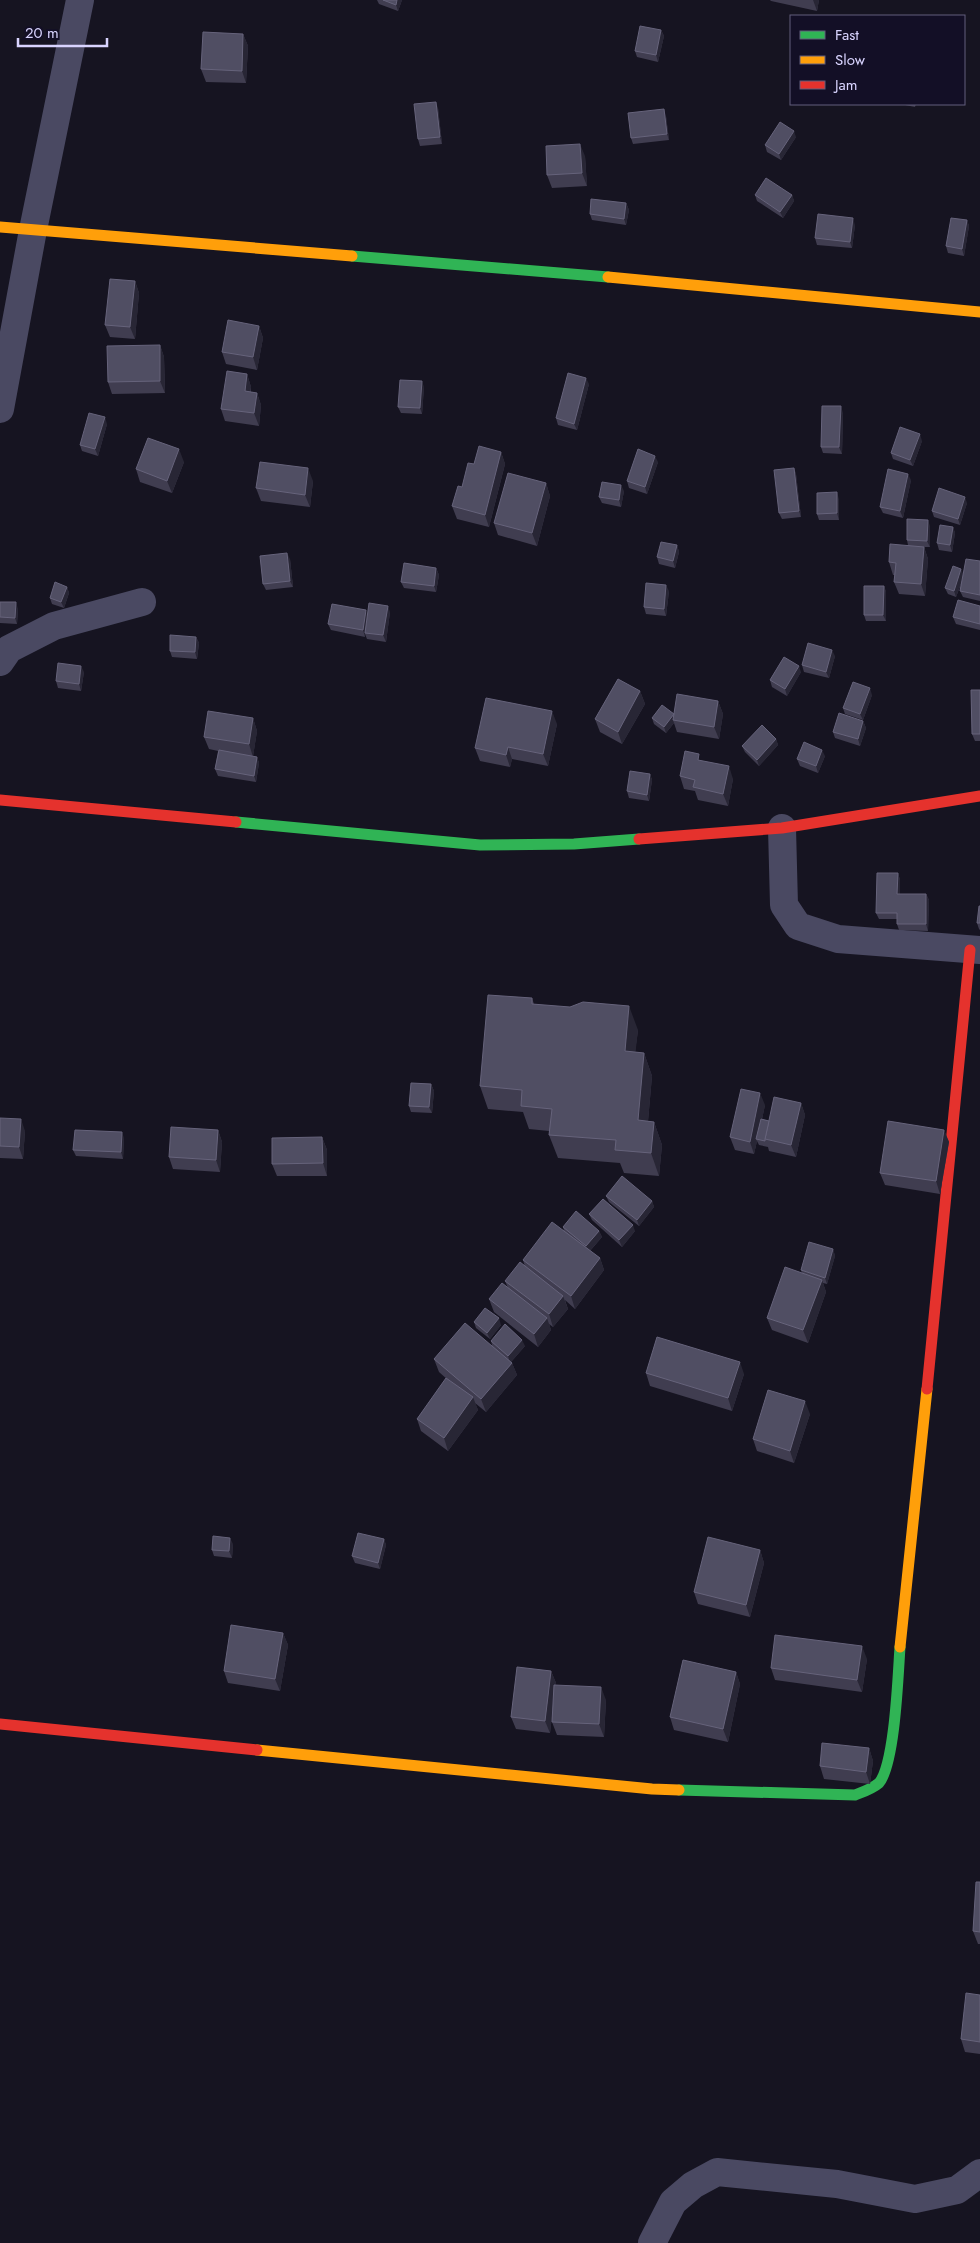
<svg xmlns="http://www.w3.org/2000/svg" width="980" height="2243" viewBox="0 0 980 2243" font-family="Jost,sans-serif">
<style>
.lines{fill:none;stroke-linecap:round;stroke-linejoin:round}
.street{stroke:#4a4962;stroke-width:28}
.fast{stroke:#30b455;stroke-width:11}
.slow{stroke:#ff9f0a;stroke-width:11}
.jam{stroke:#e5322d;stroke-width:11}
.wall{fill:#403d50}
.shaded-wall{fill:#282635}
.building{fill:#504e63;stroke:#66637b}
</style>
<rect width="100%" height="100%" fill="#161421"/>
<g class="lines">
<g class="street">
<path d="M0 409 33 230 80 0"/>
<path d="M0 662 9 649 54 626 142 602"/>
<path d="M782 828 784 905 798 926 838 939 980 950"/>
<path d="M652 2243 673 2202 693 2185 717 2172 837 2184 915 2199 957 2190 980 2173"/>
</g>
<g class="fast">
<path d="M352 256 608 277"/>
<path d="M236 822 480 845 574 844 639 839"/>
<path d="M679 1790 855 1795C863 1792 872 1789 879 1783 895 1764 898 1675 900 1647"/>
</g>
<g class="slow">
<path d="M0 227 352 256"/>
<path d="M608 277 980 312"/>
<path d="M900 1647 927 1389"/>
<path d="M257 1750 652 1789 679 1790"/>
</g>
<g class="jam">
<path d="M0 800 236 822"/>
<path d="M639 839 782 828 980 796"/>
<path d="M927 1389 970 950"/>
<path d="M0 1724 257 1750"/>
</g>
</g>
<g class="wall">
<path d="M377 0H402L398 11 379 4Z"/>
<path d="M770 0H819L817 11 771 1Z"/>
<path d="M661 30 664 36 658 62 637 57 635 51Z"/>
<path d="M243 34 248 46 246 83 206 82 201 69Z"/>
<path d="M900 104H916L915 107Z"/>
<path d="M438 108 442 144 420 146 418 139Z"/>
<path d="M666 116 669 140 633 144 631 138Z"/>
<path d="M796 137 781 160 767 152 765 145Z"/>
<path d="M585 156 587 186 552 188 547 175Z"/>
<path d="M755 195H792L794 201 783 218 757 201Z"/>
<path d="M626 203 629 210 626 225 592 220 590 214Z"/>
<path d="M967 220 969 226 964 256 948 253 946 246Z"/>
<path d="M855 225 852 248 817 245 815 238Z"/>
<path d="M135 281 139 293 135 339 110 337 105 325Z"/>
<path d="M259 326 263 338 257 370 226 364 222 352Z"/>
<path d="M160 345 164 357 165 393 112 394 108 382Z"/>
<path d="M247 374 251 387V392L257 393 261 405 259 426 225 421 221 409Z"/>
<path d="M589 384 577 430 558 425 556 418Z"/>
<path d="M424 387 422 414 401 413 398 407Z"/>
<path d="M843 413 842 454 823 453 821 447Z"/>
<path d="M107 424 98 456 82 451 80 445Z"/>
<path d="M922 441 913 466 893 459 891 453Z"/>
<path d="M501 452 505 464 489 527 457 519 452 506 474 464Z"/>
<path d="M184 462 172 493 140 482 136 469Z"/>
<path d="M658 462 647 494 629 488 627 481Z"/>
<path d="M794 468 796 474 801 517 782 519 779 513Z"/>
<path d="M911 480 903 518 883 513 880 507Z"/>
<path d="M313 481 310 507 261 501 256 488Z"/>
<path d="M546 483 550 496 537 546 498 535 494 523Z"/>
<path d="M624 491 621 507 602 503 599 497Z"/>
<path d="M839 499V520H819L817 514Z"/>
<path d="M967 503 960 525 934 517 932 511Z"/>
<path d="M930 526V547H924L928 559 925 596 899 594 894 582 895 575H893L889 562 908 545 907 540Z"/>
<path d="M953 527 955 533 952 552 939 550 937 543Z"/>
<path d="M677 545 679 552 675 568 659 564 657 557Z"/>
<path d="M290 559 293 587 266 590 263 584Z"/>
<path d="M980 561V601L963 597 960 591 963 579 956 597 948 594 945 588Z"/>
<path d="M436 568 439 575 436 592 404 588 401 582Z"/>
<path d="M884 586 886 592V621H866L864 615Z"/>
<path d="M67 587 69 593 64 608 52 604 50 598Z"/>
<path d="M669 591 666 616 646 614 644 607Z"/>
<path d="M0 602 18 609 17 624 0 623Z"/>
<path d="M980 606V630L956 624 953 617Z"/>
<path d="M390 612 386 642 367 639 365 634V637L331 630 328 624 368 614Z"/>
<path d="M196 637 199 643 197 659 172 657 170 651Z"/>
<path d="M835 656 829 678 804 672 802 665Z"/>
<path d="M84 672 81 691 58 688 56 681Z"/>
<path d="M801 672 787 696 772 687 770 680Z"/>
<path d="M980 690V741H975L972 734Z"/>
<path d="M640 691 645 704 622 744 600 732 595 719Z"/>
<path d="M872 695 863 720 845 714 843 708Z"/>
<path d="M718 701 723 714 719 739 677 732 674 723 666 733 654 724 652 718 674 714Z"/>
<path d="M253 718 257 731 253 756 257 757 259 763 256 782 218 776 215 769 218 751 209 749 204 737Z"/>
<path d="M863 721 866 728 860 746 835 738 833 732Z"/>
<path d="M557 724 548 766 512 759 510 767 480 761 475 748Z"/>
<path d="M776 739 778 745 759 766 745 752 742 746Z"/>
<path d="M825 756 818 773 800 766 797 759Z"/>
<path d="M701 761 733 779 728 806 698 800 695 791 684 789 680 776Z"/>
<path d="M650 774 652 780 649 801 629 798 627 791Z"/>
<path d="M898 873 900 880V894H926L929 900 928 931 899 930 897 924V919H879L876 913Z"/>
<path d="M980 906V930L979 929 977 923Z"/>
<path d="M532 998 534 1004 638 1030 635 1052 644 1053 652 1076 648 1121 654 1122 662 1145 659 1176 624 1173 620 1163 558 1158 549 1135V1131L529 1129 523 1112 488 1109 480 1086Z"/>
<path d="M431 1084 434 1091 432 1113 411 1112 409 1106Z"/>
<path d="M801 1103 805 1115 796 1157 769 1151 768 1147 759 1145 757 1141 754 1154 735 1150 730 1137 765 1105 762 1119 769 1121Z"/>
<path d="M0 1118 25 1131 23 1159 0 1158Z"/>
<path d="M218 1130 222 1142 220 1172 173 1169 169 1157Z"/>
<path d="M944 1130 949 1142 940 1194 885 1185 880 1173Z"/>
<path d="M322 1137 327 1150V1176H277L272 1164Z"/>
<path d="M124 1138 123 1159 76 1156 73 1150Z"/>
<path d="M606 1196 652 1201 654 1207 639 1226 609 1202Z"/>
<path d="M589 1214 635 1231 622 1247 592 1220Z"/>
<path d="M563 1227 599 1231 602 1237 590 1251 600 1258 604 1270 575 1309 565 1300 568 1309 553 1327 549 1324 551 1330 538 1347 494 1312 489 1299 508 1288 505 1281 525 1267 523 1260 564 1231Z"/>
<path d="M833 1249 835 1256 827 1284 823 1283 826 1292 808 1343 772 1330 767 1318 802 1273 801 1270Z"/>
<path d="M474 1322 501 1325 490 1339 476 1328Z"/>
<path d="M491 1341 525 1346 511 1362 512 1363 517 1375 486 1412 475 1403 478 1410 448 1451 421 1431 417 1419 448 1380 439 1372 434 1359 492 1345Z"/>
<path d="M646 1373 744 1374 732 1411 650 1386Z"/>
<path d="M810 1414 794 1463 757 1451 753 1439Z"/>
<path d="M384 1539 386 1545 380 1569 355 1563 352 1556Z"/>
<path d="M233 1544 232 1558 214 1556 212 1550Z"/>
<path d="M760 1550 764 1563 750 1617 698 1604 694 1592Z"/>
<path d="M283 1633 288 1645 280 1691 228 1683 224 1671Z"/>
<path d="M867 1659 862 1692 775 1680 771 1668Z"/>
<path d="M551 1671 556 1683 555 1685 606 1700 604 1737 557 1735 552 1722 554 1699 550 1733 516 1729 511 1717Z"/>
<path d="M736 1672 740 1684 728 1742 674 1730 670 1717Z"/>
<path d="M869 1748 873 1761 870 1784 824 1779 820 1766Z"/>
<path d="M980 1882V1944H978L973 1931Z"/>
<path d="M980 1995V2054L965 2052 961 2039Z"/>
</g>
<g class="shaded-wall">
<path d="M397 0H402L398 11 396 5Z"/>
<path d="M813 0H819L817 11Z"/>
<path d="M661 30 664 36 658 62 656 55Z"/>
<path d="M243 34 248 46 246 83 242 71Z"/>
<path d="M436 102 438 108 442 144 440 137Z"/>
<path d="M664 109 666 116 669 140 667 134Z"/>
<path d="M794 131 796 137 781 160 779 154Z"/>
<path d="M580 144 585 156 587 186 582 173Z"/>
<path d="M792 195 794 201 783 218 780 212Z"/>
<path d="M626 203 629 210 626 225 624 219Z"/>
<path d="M853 218 855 225 852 248 850 242Z"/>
<path d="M967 220 969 226 964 256 962 249Z"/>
<path d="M135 281 139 293 135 339 130 327Z"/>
<path d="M259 326 263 338 257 370 253 357Z"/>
<path d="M160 345 164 357 165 393 160 381Z"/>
<path d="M247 374 251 387 249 403 245 391Z"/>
<path d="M586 378 589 384 577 430 574 424Z"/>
<path d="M422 381 424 387 422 414 420 408Z"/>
<path d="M257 393 261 405 259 426 254 413Z"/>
<path d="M841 406 843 413 842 454 839 447Z"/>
<path d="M105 417 107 424 98 456 95 449Z"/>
<path d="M920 434 922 441 913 466 910 460Z"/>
<path d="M179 449 184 462 172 493 167 481Z"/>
<path d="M501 452 505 464 489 527 485 515Z"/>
<path d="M655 456 658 462 647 494 645 487Z"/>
<path d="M308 468 313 481 310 507 305 495Z"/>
<path d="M794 468 796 474 801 517 799 511Z"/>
<path d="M908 474 911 480 903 518 900 511Z"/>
<path d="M546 483 550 496 537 546 532 533Z"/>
<path d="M621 485 624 491 621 507 619 500Z"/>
<path d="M837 492 839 499V520L837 513Z"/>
<path d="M965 497 967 503 960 525 958 519Z"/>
<path d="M928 520 930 526V547L927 541Z"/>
<path d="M953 527 955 533 952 552 950 545Z"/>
<path d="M677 545 679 552 675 568 673 561Z"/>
<path d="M924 547 928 559 925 596 921 584Z"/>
<path d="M287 553 290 559 293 587 290 581Z"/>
<path d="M436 568 439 575 436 592 434 586Z"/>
<path d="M961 569 964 575 956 597 954 591Z"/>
<path d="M666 585 669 591 666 616 664 609Z"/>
<path d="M884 586 886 592V621L883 615Z"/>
<path d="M67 587 69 593 64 608 61 602Z"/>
<path d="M16 602 18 609 17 624 15 618Z"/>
<path d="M388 606 390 612 386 642 383 635Z"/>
<path d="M366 610 368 617 365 633V637L363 630Z"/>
<path d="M196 637 199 643 197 659 195 652Z"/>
<path d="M832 650 835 656 829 678 826 672Z"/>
<path d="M81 666 84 672 81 691 79 684Z"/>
<path d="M799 666 801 672 787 696 785 689Z"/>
<path d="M870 688 872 695 863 720 860 714Z"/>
<path d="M640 691 645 704 622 744 618 732Z"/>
<path d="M718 701 723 714 719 739 714 727Z"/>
<path d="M552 711 557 724 548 766 543 754Z"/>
<path d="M674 714 673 720 674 723 666 733 664 727Z"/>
<path d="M253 718 257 731 253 757 249 744Z"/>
<path d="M863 721 866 728 860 746 858 739Z"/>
<path d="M776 739 778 745 759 766 757 760Z"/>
<path d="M508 747 512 759 510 767 506 755Z"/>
<path d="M822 750 825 756 818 773 816 766Z"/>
<path d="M257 757 259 763 256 782 254 776Z"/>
<path d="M729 766 733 779 728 806 723 794Z"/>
<path d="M650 774 652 780 649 801 647 795Z"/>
<path d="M898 873 900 880V900L897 894Z"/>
<path d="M926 894 929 900 928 931 926 924Z"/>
<path d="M629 1006 638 1030 633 1074 625 1051Z"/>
<path d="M644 1053 652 1076 646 1144 638 1120Z"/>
<path d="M431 1084 434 1091 432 1113 429 1107Z"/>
<path d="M760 1093 765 1105 758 1139H756L757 1141 754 1154 750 1142Z"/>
<path d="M801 1103 805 1115 796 1157 791 1145Z"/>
<path d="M21 1119 25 1131 23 1159 19 1147Z"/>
<path d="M654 1122 662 1145 659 1176 651 1153Z"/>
<path d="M218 1130 222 1142 220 1172 216 1160Z"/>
<path d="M944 1130 949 1142 940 1194 936 1181Z"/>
<path d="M122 1132 124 1138 123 1159 121 1152Z"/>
<path d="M322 1137 327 1150V1176L323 1163Z"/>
<path d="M652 1201 654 1207 639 1226 637 1220Z"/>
<path d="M633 1225 635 1231 622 1247 619 1240Z"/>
<path d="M599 1231 602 1237 588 1253 586 1246Z"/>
<path d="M833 1249 835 1256 827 1284 825 1278Z"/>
<path d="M600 1258 604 1270 575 1309 571 1296Z"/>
<path d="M822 1280 826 1292 808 1343 803 1330Z"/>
<path d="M563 1296 568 1309 553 1327 549 1314Z"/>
<path d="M499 1318 501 1325 490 1339 487 1333Z"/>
<path d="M547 1318 551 1330 538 1347 534 1334Z"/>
<path d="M522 1340 525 1346 510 1363 508 1356Z"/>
<path d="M740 1362 744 1374 732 1411 728 1398Z"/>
<path d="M512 1363 517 1375 486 1412 481 1399Z"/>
<path d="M473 1397 478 1410 448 1451 444 1438Z"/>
<path d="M805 1401 810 1414 794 1463 790 1451Z"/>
<path d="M230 1538 233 1544 232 1558 229 1551Z"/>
<path d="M384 1539 386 1545 380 1569 378 1563Z"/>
<path d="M760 1550 764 1563 750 1617 746 1605Z"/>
<path d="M283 1633 288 1645 280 1691 275 1679Z"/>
<path d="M862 1646 867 1659 862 1692 857 1680Z"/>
<path d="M551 1671 556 1683 550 1733 545 1721Z"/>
<path d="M736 1672 740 1684 728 1742 723 1729Z"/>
<path d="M601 1687 606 1700 604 1737 599 1724Z"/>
<path d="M869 1748 873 1761 870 1784 866 1772Z"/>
</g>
<g class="building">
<path d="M383 0H397L396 5Z"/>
<path d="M640 26 661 30 656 55 635 51Z"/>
<path d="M203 32 243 34 242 71 201 69Z"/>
<path d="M436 102 440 137 418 139 414 104Z"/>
<path d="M664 109 667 134 631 138 628 113Z"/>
<path d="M780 122 794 131 779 154 765 145Z"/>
<path d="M580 144 582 173 547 175 546 146Z"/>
<path d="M766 178 792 195 780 212 755 195Z"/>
<path d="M591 199 626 203 624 219 590 214Z"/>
<path d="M818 214 853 218 850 242 815 238Z"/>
<path d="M951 218 967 220 962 249 946 246Z"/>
<path d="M110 279 135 281 130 327 105 325Z"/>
<path d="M228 320 259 326 253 357 222 352Z"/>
<path d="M160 345V381L108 382 107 346Z"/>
<path d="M227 371 247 374 245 391 257 393 254 413 221 409Z"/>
<path d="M568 373 586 378 574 424 556 418Z"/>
<path d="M400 380 422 381 420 408 398 407Z"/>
<path d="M822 406H841L839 447H821Z"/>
<path d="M89 413 105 417 95 449 80 445Z"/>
<path d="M900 427 920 434 910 460 891 453Z"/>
<path d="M148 438 179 449 167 481 136 469Z"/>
<path d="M479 446 501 452 485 515 452 506 458 486 462 487 468 463 474 464Z"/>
<path d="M638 449 655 456 645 487 627 481Z"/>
<path d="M260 462 308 468 305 495 256 488Z"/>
<path d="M794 468 799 511 779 513 774 470Z"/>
<path d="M888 469 908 474 900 511 880 507Z"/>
<path d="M508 473 546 483 532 533 494 523Z"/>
<path d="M602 482 621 485 619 500 599 497Z"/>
<path d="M939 488 965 497 958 519 932 511Z"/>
<path d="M837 492V513L817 514V493Z"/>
<path d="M907 519 928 520 927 541 907 540Z"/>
<path d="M940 525 953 527 950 545 937 543Z"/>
<path d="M661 542 677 545 673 561 657 557Z"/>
<path d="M890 544 924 547 921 584 894 582 896 563 889 562Z"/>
<path d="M287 553 290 581 263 584 260 556Z"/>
<path d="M966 559 980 561V595L960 591Z"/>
<path d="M404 563 436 568 434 586 401 582Z"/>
<path d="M953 566 961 569 954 591 945 588Z"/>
<path d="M55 582 67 587 61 602 50 598Z"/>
<path d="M646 583 666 585 664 609 644 607Z"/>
<path d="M864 586H884L883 615H864Z"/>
<path d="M958 600 980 606V624L953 617Z"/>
<path d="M0 602H16L15 618 0 617Z"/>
<path d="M369 603 388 606 383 635 365 633Z"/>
<path d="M332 604 366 610 363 630 328 624Z"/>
<path d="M170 635 196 637 195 652 170 651Z"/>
<path d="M808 643 832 650 826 672 802 665Z"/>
<path d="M784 657 799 666 785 689 770 680Z"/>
<path d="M58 663 81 666 79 684 56 681Z"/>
<path d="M618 679 640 691 618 732 595 719Z"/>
<path d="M853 682 870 688 860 714 843 708Z"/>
<path d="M971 690H980V734H972Z"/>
<path d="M677 694 718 701 714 727 673 720Z"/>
<path d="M486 698 552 711 543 754 508 747 506 755 475 748Z"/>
<path d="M662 705 674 714 664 727 652 718Z"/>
<path d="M208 711 253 718 249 744 204 737Z"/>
<path d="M839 713 863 721 858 739 833 732Z"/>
<path d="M762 725 776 739 757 760 742 746Z"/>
<path d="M804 742 822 750 816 766 797 759Z"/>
<path d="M219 750 257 757 254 776 215 769Z"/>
<path d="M685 751 699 754 698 760 729 766 723 794 693 787 695 780 680 776Z"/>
<path d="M630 771 650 774 647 795 627 791Z"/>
<path d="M877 873H898L897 894H926V924H897V913H876Z"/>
<path d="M979 906H980V923H977Z"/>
<path d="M488 995 532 998V1004L570 1007 583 1002 629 1006 625 1051 644 1053 638 1120 654 1122 651 1153 615 1150 616 1140 549 1135 552 1109 521 1106 522 1090 480 1086Z"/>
<path d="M411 1083 431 1084 429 1107 409 1106Z"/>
<path d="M741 1089 760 1093 750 1142 730 1137Z"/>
<path d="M774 1097 801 1103 791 1145 765 1139Z"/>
<path d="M0 1118 21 1119 19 1147 0 1146Z"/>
<path d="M761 1119 769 1121 765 1139V1141L756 1139Z"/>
<path d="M888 1121 944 1130 936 1181 880 1173Z"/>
<path d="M171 1127 218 1130 216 1160 169 1157Z"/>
<path d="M75 1130 122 1132 121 1152 73 1150Z"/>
<path d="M322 1137 323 1163 272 1164V1138Z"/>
<path d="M622 1176 652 1201 637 1220 606 1196Z"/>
<path d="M603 1199 633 1225 619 1240 589 1214Z"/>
<path d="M576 1211 599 1231 586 1246 563 1227Z"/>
<path d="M552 1222 600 1258 571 1296 523 1260Z"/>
<path d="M809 1242 833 1249 825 1278 801 1270Z"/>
<path d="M520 1262 563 1296 549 1314 505 1281Z"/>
<path d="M785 1267 822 1280 803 1330 767 1318Z"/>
<path d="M502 1283 547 1318 534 1334 489 1299Z"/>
<path d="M485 1308 499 1318 487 1333 474 1322Z"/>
<path d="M465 1323 512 1363 481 1399 434 1359Z"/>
<path d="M505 1324 522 1340 508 1356 491 1341Z"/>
<path d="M657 1337 740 1362 728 1398 646 1373Z"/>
<path d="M446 1378 473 1397 444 1438 417 1419Z"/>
<path d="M768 1390 805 1401 790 1451 753 1439Z"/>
<path d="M358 1533 384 1539 378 1563 352 1556Z"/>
<path d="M213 1536 230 1538 229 1551 212 1550Z"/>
<path d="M708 1537 760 1550 746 1605 694 1592Z"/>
<path d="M231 1625 283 1633 275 1679 224 1671Z"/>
<path d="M775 1635 862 1646 857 1680 771 1668Z"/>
<path d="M683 1660 736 1672 723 1729 670 1717Z"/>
<path d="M517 1667 551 1671 545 1721 511 1717Z"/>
<path d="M554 1685 601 1687 599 1724 552 1722Z"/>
<path d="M822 1743 869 1748 866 1772 820 1766Z"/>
<path d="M976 1882H980V1932L973 1931Z"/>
<path d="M966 1993 980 1995V2042L961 2039Z"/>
</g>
<rect x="790" y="15" width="175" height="90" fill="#130f26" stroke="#625e7d"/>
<rect x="800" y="31" width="25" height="8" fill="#30b455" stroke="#625e7d"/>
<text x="835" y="40" font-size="15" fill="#d9d4ff">Fast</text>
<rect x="800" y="56" width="25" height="8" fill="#ff9f0a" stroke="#625e7d"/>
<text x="835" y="65" font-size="15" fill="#d9d4ff">Slow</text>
<rect x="800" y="81" width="25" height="8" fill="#e5322d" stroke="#625e7d"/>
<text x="835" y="90" font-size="15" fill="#d9d4ff">Jam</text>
<path d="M18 38v8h89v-8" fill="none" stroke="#d9d4ff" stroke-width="2.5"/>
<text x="25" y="38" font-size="15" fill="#d9d4ff" stroke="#130f26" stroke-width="4" paint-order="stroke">20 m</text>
</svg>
